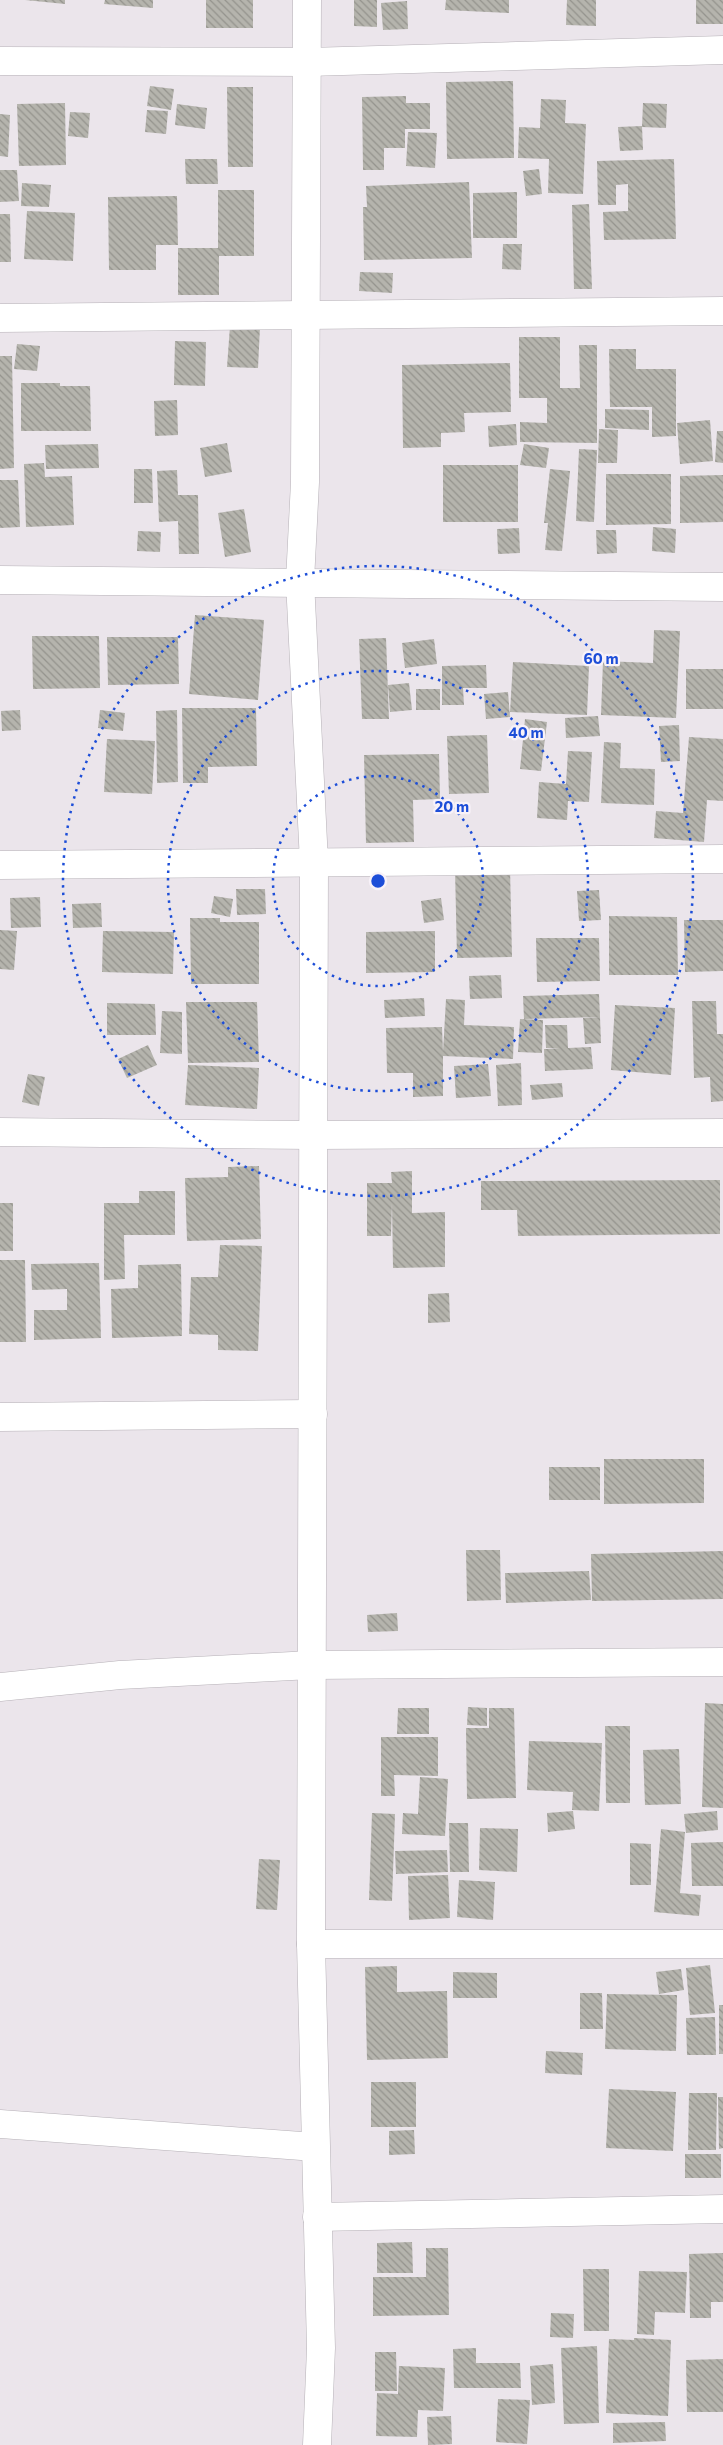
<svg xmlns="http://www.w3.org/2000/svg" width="723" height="2445" viewBox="0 0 723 2445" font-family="Commissioner,sans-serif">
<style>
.building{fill:url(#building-back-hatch)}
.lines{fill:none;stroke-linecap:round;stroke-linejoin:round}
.minor-casing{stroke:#b6b1b7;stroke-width:29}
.minor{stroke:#fff;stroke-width:28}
.ring{fill:none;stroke:#1d4ed8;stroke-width:2.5;stroke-dasharray:2.5 5}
.centre{fill:#1d4ed8;stroke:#f8f2f9;stroke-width:2.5}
.ring-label{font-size:15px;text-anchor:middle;font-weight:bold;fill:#1d4ed8;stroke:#f8f2f9;stroke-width:4.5;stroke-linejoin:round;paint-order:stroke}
</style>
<defs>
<pattern id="building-back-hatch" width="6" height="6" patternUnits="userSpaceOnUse" patternTransform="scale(1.25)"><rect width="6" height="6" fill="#b5b4ad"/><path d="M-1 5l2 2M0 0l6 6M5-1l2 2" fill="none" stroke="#94938d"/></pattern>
</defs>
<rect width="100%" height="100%" fill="#ebe5eb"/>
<g class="building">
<path d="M25 0H65V4Z"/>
<path d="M105 0H153V8L104 4Z"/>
<rect x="206" y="0" width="47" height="28"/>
<path d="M354 0H377V27L354 26Z"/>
<path d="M446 0H509V13L445 10Z"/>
<path d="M567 0H596V26L566 25Z"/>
<rect x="696" y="0" width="27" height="24"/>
<path d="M407 1 408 29 383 30 381 3Z"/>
<path d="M513 81 514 158 447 159 446 82Z"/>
<path d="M150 86 174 89 171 110 147 106Z"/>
<path d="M227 87H253V167H228Z"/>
<path d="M406 96V103H430V129H405V148H384V170H363L362 97Z"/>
<path d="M541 99 566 100 565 123 586 124 583 194 548 193 549 159 518 158 519 127 540 128Z"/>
<path d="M65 103 66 165 19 166 17 104Z"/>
<path d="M643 103 667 104 666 128 642 127Z"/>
<path d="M177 104 207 108 205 129 175 125Z"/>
<path d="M147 110 168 111 166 134 145 132Z"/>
<path d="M70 112 90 113 88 138 68 136Z"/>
<path d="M0 114 10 115 8 157 0 156Z"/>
<path d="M642 126 643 150 620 151 618 127Z"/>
<path d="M408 132 437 133 435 168 406 166Z"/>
<path d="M185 159H217L218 184H186Z"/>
<path d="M674 159 676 239 604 240 603 212 628 211V184L616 185V205H598L597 161Z"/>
<path d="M539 169 542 194 526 196 523 171Z"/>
<path d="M0 170H17L19 201 0 202Z"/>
<path d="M469 182 472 258 364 260 363 207H367L366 186Z"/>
<path d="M22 183 51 185 49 207 21 206Z"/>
<path d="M218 190H254V256H219V295H178V248H218Z"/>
<path d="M517 192V238H473V193Z"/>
<path d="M177 196 178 245H156V270H109L108 197Z"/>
<path d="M589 204 592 289H574L572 205Z"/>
<path d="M27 211 75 213 73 261 24 259Z"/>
<path d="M0 214H10L11 262H0Z"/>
<path d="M503 244H522L521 270 502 269Z"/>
<path d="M360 272 393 273 392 293 359 291Z"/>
<path d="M230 326 260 327 258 368 227 367Z"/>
<path d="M519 337H560V388H580L579 345H597V443L520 442V422L547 423V398H519Z"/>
<path d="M175 341 206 342 205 386 174 385Z"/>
<path d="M17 344 40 346 37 371 14 369Z"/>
<path d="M609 349H636V369H676V436L652 437V407H610Z"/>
<path d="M0 356H12L14 468 0 469Z"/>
<path d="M510 363 511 412 464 413 465 432 441 433V447L403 448 402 365Z"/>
<path d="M21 383H60V386H90L91 431H21Z"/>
<path d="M177 400 178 435 155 436 154 401Z"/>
<path d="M605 409 649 410V430L605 428Z"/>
<path d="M710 420 713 461 680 464 677 423Z"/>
<path d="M516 424 517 445 489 447 488 426Z"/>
<path d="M599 429 618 430 617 463H598Z"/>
<path d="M717 431H723V463L715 462Z"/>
<path d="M227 443 232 472 205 477 200 448Z"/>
<path d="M98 444 99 468 46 469 45 445Z"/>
<path d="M524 444 549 448 546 468 520 465Z"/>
<path d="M579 449 597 450 594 522 576 521Z"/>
<path d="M44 463 45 477 72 476 74 525 26 527 24 464Z"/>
<rect x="443" y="465" width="75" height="57"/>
<path d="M134 469H152L153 503H134Z"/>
<path d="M550 469 570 471 562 551 545 550 548 523H544Z"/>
<path d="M177 470 178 495H198L199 554H179L178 521 159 522 157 471Z"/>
<path d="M606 474H671V524L606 525Z"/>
<path d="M723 475V522L680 523V476Z"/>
<path d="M0 480H18L20 527 0 528Z"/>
<path d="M244 509 251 552 225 557 218 513Z"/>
<path d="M653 527 676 529 675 553 652 551Z"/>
<path d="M519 528 520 553 498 554 497 529Z"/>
<path d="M596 530H616L617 553 597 554Z"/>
<path d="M138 531 161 532 160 552 137 551Z"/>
<path d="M195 615 264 620 258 700 189 694Z"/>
<path d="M654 630 680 631 676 718 601 715 603 661 653 663Z"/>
<path d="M32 636H99L100 688 33 689Z"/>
<path d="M107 637H178L179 684 108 685Z"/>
<path d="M386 638 389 719H362L359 639Z"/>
<path d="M434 639 437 664 405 668 402 643Z"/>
<path d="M513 662 589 666 587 715 510 712Z"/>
<path d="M486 665 487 688H463L464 705H442V666Z"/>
<rect x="686" y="669" width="37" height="40"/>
<path d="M409 683 412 710 390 712 388 685Z"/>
<rect x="416" y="689" width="24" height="21"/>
<path d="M508 692 510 717 486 719 484 694Z"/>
<path d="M182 708H256L257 766 208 767V783H183Z"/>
<path d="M20 710 21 730 2 731 1 711Z"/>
<path d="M100 710 125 713 123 731 98 728Z"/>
<path d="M177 710 178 782 157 783 156 711Z"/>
<path d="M598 716 600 736 566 738 565 718Z"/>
<path d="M525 719 547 722 541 771 520 769Z"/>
<path d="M679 725 680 761 661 762 659 726Z"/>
<path d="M487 735 489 793 449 794 447 736Z"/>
<path d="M689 737 723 739V801L707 800 704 842 654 838 656 811 683 813Z"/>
<path d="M107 739 155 741 152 794 104 792Z"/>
<path d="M604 742 621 743 620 768 655 769 654 805 601 803Z"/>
<path d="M568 751 592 752 589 802 568 801 567 820 537 818 539 782 566 784Z"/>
<path d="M439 754 440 799 413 800 414 842 366 843 364 755Z"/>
<path d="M510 868 512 957 457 958 455 869Z"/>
<path d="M236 889H265L266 914 237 915Z"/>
<path d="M599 890 601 920 579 921 577 891Z"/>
<path d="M214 896 233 899 230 917 211 913Z"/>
<path d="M40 897 41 927 11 928 10 898Z"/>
<path d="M441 898 444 920 424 923 421 901Z"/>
<path d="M101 903 102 927 73 928 72 904Z"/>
<path d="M609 916 677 917 678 975H609Z"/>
<path d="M190 918H220V922H259V984H191Z"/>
<path d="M684 920H723V971L685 972Z"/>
<path d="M0 930 17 931 14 970 0 969Z"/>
<path d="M103 931 174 932 173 974 102 972Z"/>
<path d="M435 931V972L366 973V932Z"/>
<path d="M536 938H599L600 981 537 982Z"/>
<path d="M501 975 502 998 470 999 469 976Z"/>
<path d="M599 994 600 1017 524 1019 523 996Z"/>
<path d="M424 998 425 1016 385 1018 384 1000Z"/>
<path d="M446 999 465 1000 464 1025 514 1027 513 1059 443 1056V1096L413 1097V1073H387L386 1028 442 1027 443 1052Z"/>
<path d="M692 1001H716L717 1034H723V1101L711 1102 710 1077 694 1078Z"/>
<path d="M186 1002H257L259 1062 188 1063Z"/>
<path d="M107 1003 155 1004 156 1035H107Z"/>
<path d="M615 1005 675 1008 671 1075 611 1070Z"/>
<path d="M162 1011 182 1012V1054L160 1053Z"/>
<path d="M600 1017 601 1043 585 1044 583 1018Z"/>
<path d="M520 1019 543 1020 542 1053 518 1052Z"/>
<path d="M545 1025H567L568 1048 591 1047 593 1069 545 1071 544 1049H560L546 1048Z"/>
<path d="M148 1045 157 1065 127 1078 118 1059Z"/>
<path d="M521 1063 522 1105 498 1106 496 1065Z"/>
<path d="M488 1064 491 1096 456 1098 454 1066Z"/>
<path d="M188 1065 259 1068 257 1109 185 1105Z"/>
<path d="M28 1074 45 1077 39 1106 22 1102Z"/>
<path d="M562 1083 563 1097 532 1100 530 1085Z"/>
<path d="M259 1166 261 1239 187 1241 185 1178 228 1177V1167Z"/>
<path d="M412 1171V1213L445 1212V1267L393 1268 392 1203 391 1236H367V1183H392L391 1172Z"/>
<path d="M720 1180V1234L518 1236 517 1210H481V1181Z"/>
<path d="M139 1191H175V1235H124L125 1279 104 1280V1203H139Z"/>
<rect x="0" y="1203" width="13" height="48"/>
<path d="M220 1245 262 1246 258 1351 218 1350V1335L189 1334 191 1277H218Z"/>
<path d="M0 1260H25L26 1342H0Z"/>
<path d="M99 1263 101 1338 34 1340V1310H67V1289L32 1290 31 1264Z"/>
<path d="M181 1264 182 1336 112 1338 111 1289 138 1288V1265Z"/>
<path d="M449 1293 450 1322 428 1323V1294Z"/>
<path d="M604 1459H704V1503L604 1504Z"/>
<rect x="549" y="1467" width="51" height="33"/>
<path d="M466 1550H500L501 1600 467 1601Z"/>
<path d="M723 1551V1599L592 1601 591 1554Z"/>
<path d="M589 1571 591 1600 506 1603 505 1573Z"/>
<path d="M397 1613 398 1631 368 1632 367 1615Z"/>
<path d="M705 1703 723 1704V1808L702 1807Z"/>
<path d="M468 1707 487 1708V1726L467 1725Z"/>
<path d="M398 1708H429V1734H397Z"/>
<path d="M489 1708H514L516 1798 467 1799 466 1728H489Z"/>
<path d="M605 1726H630V1803H606Z"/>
<path d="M381 1737H438V1776L394 1775 395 1796H381Z"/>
<path d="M529 1741 602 1743 599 1811 572 1810 573 1792 527 1790Z"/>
<path d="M679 1749 681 1804 645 1805 643 1750Z"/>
<path d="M420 1777 448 1779 445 1836 402 1834 403 1813 418 1814Z"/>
<path d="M573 1811 575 1829 548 1832 547 1813Z"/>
<path d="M717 1811 718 1830 686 1833 684 1814Z"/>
<path d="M372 1813 395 1814 392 1901 369 1900Z"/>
<path d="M449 1823H468L469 1872H450Z"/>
<path d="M480 1828 518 1829 517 1872 479 1870Z"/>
<path d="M661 1829 685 1832 680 1893 701 1895 699 1916 654 1912Z"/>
<path d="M723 1842V1886H692L691 1843Z"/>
<path d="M630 1843 651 1844V1885H630Z"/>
<path d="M447 1850 448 1872 396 1874 395 1851Z"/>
<path d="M259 1859 280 1860 277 1910 256 1909Z"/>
<path d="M448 1875 450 1918 409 1920 408 1876Z"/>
<path d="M459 1880 495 1882 493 1920 457 1917Z"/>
<path d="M710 1965 715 2013 690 2015 686 1968Z"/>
<path d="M397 1966V1992L447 1991 448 2058 367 2060 365 1967Z"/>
<path d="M681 1969 684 1990 659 1994 656 1972Z"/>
<path d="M453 1972 497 1973V1998H453Z"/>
<path d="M580 1993H602L603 2029H580Z"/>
<path d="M607 1994 677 1995 676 2051 605 2049Z"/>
<rect x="719" y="2005" width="4" height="49"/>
<path d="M715 2017 716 2055H687L686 2018Z"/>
<path d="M546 2051 583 2053 582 2075 545 2073Z"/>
<rect x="371" y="2082" width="45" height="45"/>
<path d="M609 2089 676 2092 673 2151 606 2148Z"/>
<path d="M689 2093H717L716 2150H688Z"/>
<path d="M718 2097H723V2148L719 2149Z"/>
<path d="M414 2130 415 2154 389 2155V2131Z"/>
<rect x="685" y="2154" width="36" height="24"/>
<path d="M412 2242 413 2273H377V2243Z"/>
<path d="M426 2248H448L449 2315 373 2316V2277H426Z"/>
<path d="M723 2253V2302H711V2318H690L689 2254Z"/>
<path d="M583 2269H609V2331H584Z"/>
<path d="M639 2271 687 2272 685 2313 655 2312 654 2335 637 2334Z"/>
<path d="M551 2313 574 2314 573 2338 550 2337Z"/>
<path d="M634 2338 671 2340 668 2416 606 2413 609 2339 634 2340Z"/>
<path d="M597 2346 599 2423 564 2424 561 2348Z"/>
<path d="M476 2348V2363H520L521 2388H454L453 2349Z"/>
<path d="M375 2352H396L397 2391H375Z"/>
<path d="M723 2359V2412H687L686 2360Z"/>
<path d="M553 2364 555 2403 532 2405 530 2366Z"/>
<path d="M399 2366 445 2368 443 2411 418 2410 417 2437 376 2436 377 2393 398 2394Z"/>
<path d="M498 2399 530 2400 527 2444 496 2442Z"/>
<path d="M451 2416 452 2444 428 2445 427 2417Z"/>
<path d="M665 2422 666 2441 613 2443V2423Z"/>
</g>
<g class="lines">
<defs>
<g id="minor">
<path d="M307 0 305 482 300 581 314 862 311 1944 321 2348 317 2445"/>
<path d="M0 61 308 62 723 50"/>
<path d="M0 318 723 311"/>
<path d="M0 580 723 587"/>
<path d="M0 865 723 859"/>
<path d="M0 1132 313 1135 723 1133"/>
<path d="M0 1417 313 1414"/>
<path d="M0 1687 120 1675 311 1665 723 1662"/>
<path d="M311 1944H723"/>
<path d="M0 2124 315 2147"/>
<path d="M317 2217 723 2209"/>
</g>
</defs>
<use href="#minor" class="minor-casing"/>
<use href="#minor" class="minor"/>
</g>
<g class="ring">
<circle cx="378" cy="881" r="105"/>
<circle cx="378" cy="881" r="210"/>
<circle cx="378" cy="881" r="315"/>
</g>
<circle cx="378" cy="881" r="8" class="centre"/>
<g class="ring-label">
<text x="601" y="664">60 m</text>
<text x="526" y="738">40 m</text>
<text x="452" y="812">20 m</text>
</g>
</svg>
